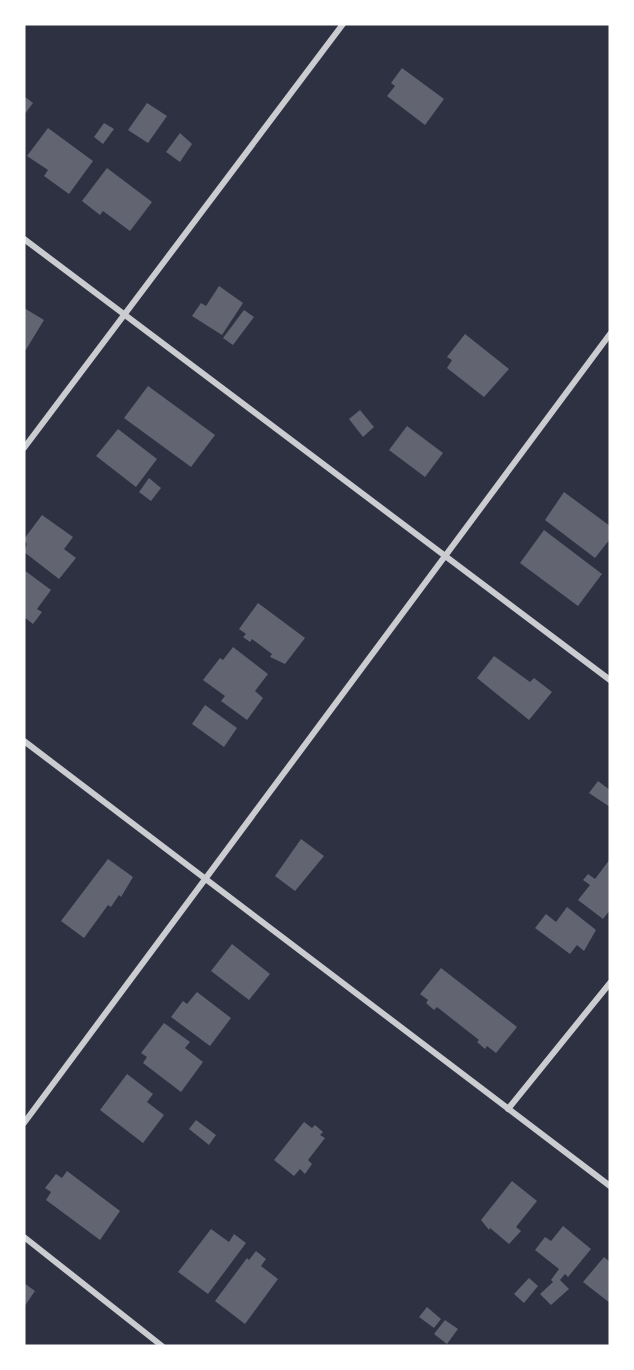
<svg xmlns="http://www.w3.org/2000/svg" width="634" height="1370" viewBox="0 0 634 1370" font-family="Overpass,sans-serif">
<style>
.building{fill:#626471}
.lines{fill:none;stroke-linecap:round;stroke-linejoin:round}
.minor{stroke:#caccd0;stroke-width:6}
</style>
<rect width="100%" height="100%" fill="#2d3142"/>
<g class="building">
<path d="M402 68 444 99 425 125 387 96 395 86 391 83Z"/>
<path d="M24 96 33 103 24 115Z"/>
<path d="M147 103 167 116 148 143 128 130Z"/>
<path d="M104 123 114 129 103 144 94 137Z"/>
<path d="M48 128 93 161 69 194 44 176 48 170 27 156Z"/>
<path d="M180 133 192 144 180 162 166 152Z"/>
<path d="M107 168 152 202 130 231 103 211 100 215 82 201Z"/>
<path d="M219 286 243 303 222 335 192 316 201 303 206 306Z"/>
<path d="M24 308 44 320 24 353Z"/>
<path d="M244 310 254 317 233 345 223 338Z"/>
<path d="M465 334 509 369 484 397 447 368 452 360 447 357Z"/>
<path d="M148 386 215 435 191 467 124 418Z"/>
<path d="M360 410 374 427 363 437 349 419Z"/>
<path d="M407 426 443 453 425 477 389 450Z"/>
<path d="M118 429 157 459 136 487 96 456Z"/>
<path d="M149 478 161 488 151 501 139 492Z"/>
<path d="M564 492 610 526V539L595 558 545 520Z"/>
<path d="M42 515 73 537 64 549 76 558 59 579 24 552 27 544 24 539Z"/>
<path d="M544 530 602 574 578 606 520 563Z"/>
<path d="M24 570 51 590 37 609 42 612 33 624 24 617Z"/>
<path d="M258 603 305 638 285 664 270 657 272 654 252 639 250 642 243 637 246 634 239 629Z"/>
<path d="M233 647 268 674 255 691 263 698 247 720 221 701 225 696 203 680 220 658 223 660Z"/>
<path d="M494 656 530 682 534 678 552 692 529 720 477 678Z"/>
<path d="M205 705 237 728 224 747 192 724Z"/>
<path d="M598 781 610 790V807L589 793Z"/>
<path d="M301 839 324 856 295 891 275 876Z"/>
<path d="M108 859 133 877 121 897 119 895 111 907 108 905 84 938 61 921Z"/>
<path d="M610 859V910L603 919 578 900 590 885 583 880 588 874 595 879Z"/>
<path d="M567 907 596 930 584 951 577 945 570 954 535 928 546 914 556 922Z"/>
<path d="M232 944 270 974 249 1000 211 971Z"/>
<path d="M441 968 517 1027 496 1053 487 1046 485 1049 477 1042 479 1040 437 1007 434 1010 426 1003 428 1000 420 994Z"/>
<path d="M197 992 231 1018 210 1046 171 1017 183 1001 187 1004Z"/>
<path d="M164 1023 190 1042 185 1048 203 1062 181 1092 143 1063 147 1057 141 1053Z"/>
<path d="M127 1074 153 1094 147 1102 164 1115 143 1143 100 1110Z"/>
<path d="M196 1120 216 1135 209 1145 189 1129Z"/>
<path d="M304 1122 312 1128 315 1125 323 1132 320 1135 325 1138 308 1160 312 1164 305 1174 300 1169 294 1176 274 1160Z"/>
<path d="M67 1171 120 1211 100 1240 46 1200 51 1192 45 1188 56 1174 62 1178Z"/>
<path d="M512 1181 537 1201 516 1227 521 1231 509 1244 490 1228 489 1230 481 1220Z"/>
<path d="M563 1226 591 1249 568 1277 565 1274 560 1280 569 1289 551 1305 540 1294 553 1282 551 1280 559 1269 535 1250 545 1237 551 1241Z"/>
<path d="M211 1229 229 1242 234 1234 246 1243 208 1294 178 1272Z"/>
<path d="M256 1251 266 1259 261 1266 278 1279 245 1324 215 1301 247 1258 249 1260Z"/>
<path d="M604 1257 610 1262V1303L583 1282Z"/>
<path d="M529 1278 538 1286 524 1303 514 1294Z"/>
<path d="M24 1283 35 1291 24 1307Z"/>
<path d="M427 1307 441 1319 434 1328 419 1317Z"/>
<path d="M445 1320 458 1329 447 1344 434 1334Z"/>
</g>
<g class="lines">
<g class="minor">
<path d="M24 239 610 680"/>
<path d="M24 448 343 24"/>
<path d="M24 741 610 1186"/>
<path d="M508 1109 610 983"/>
<path d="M24 1123 610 334"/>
<path d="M24 1237 162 1346"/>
</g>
</g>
<rect width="634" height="1370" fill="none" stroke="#ffffff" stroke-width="51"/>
</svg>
